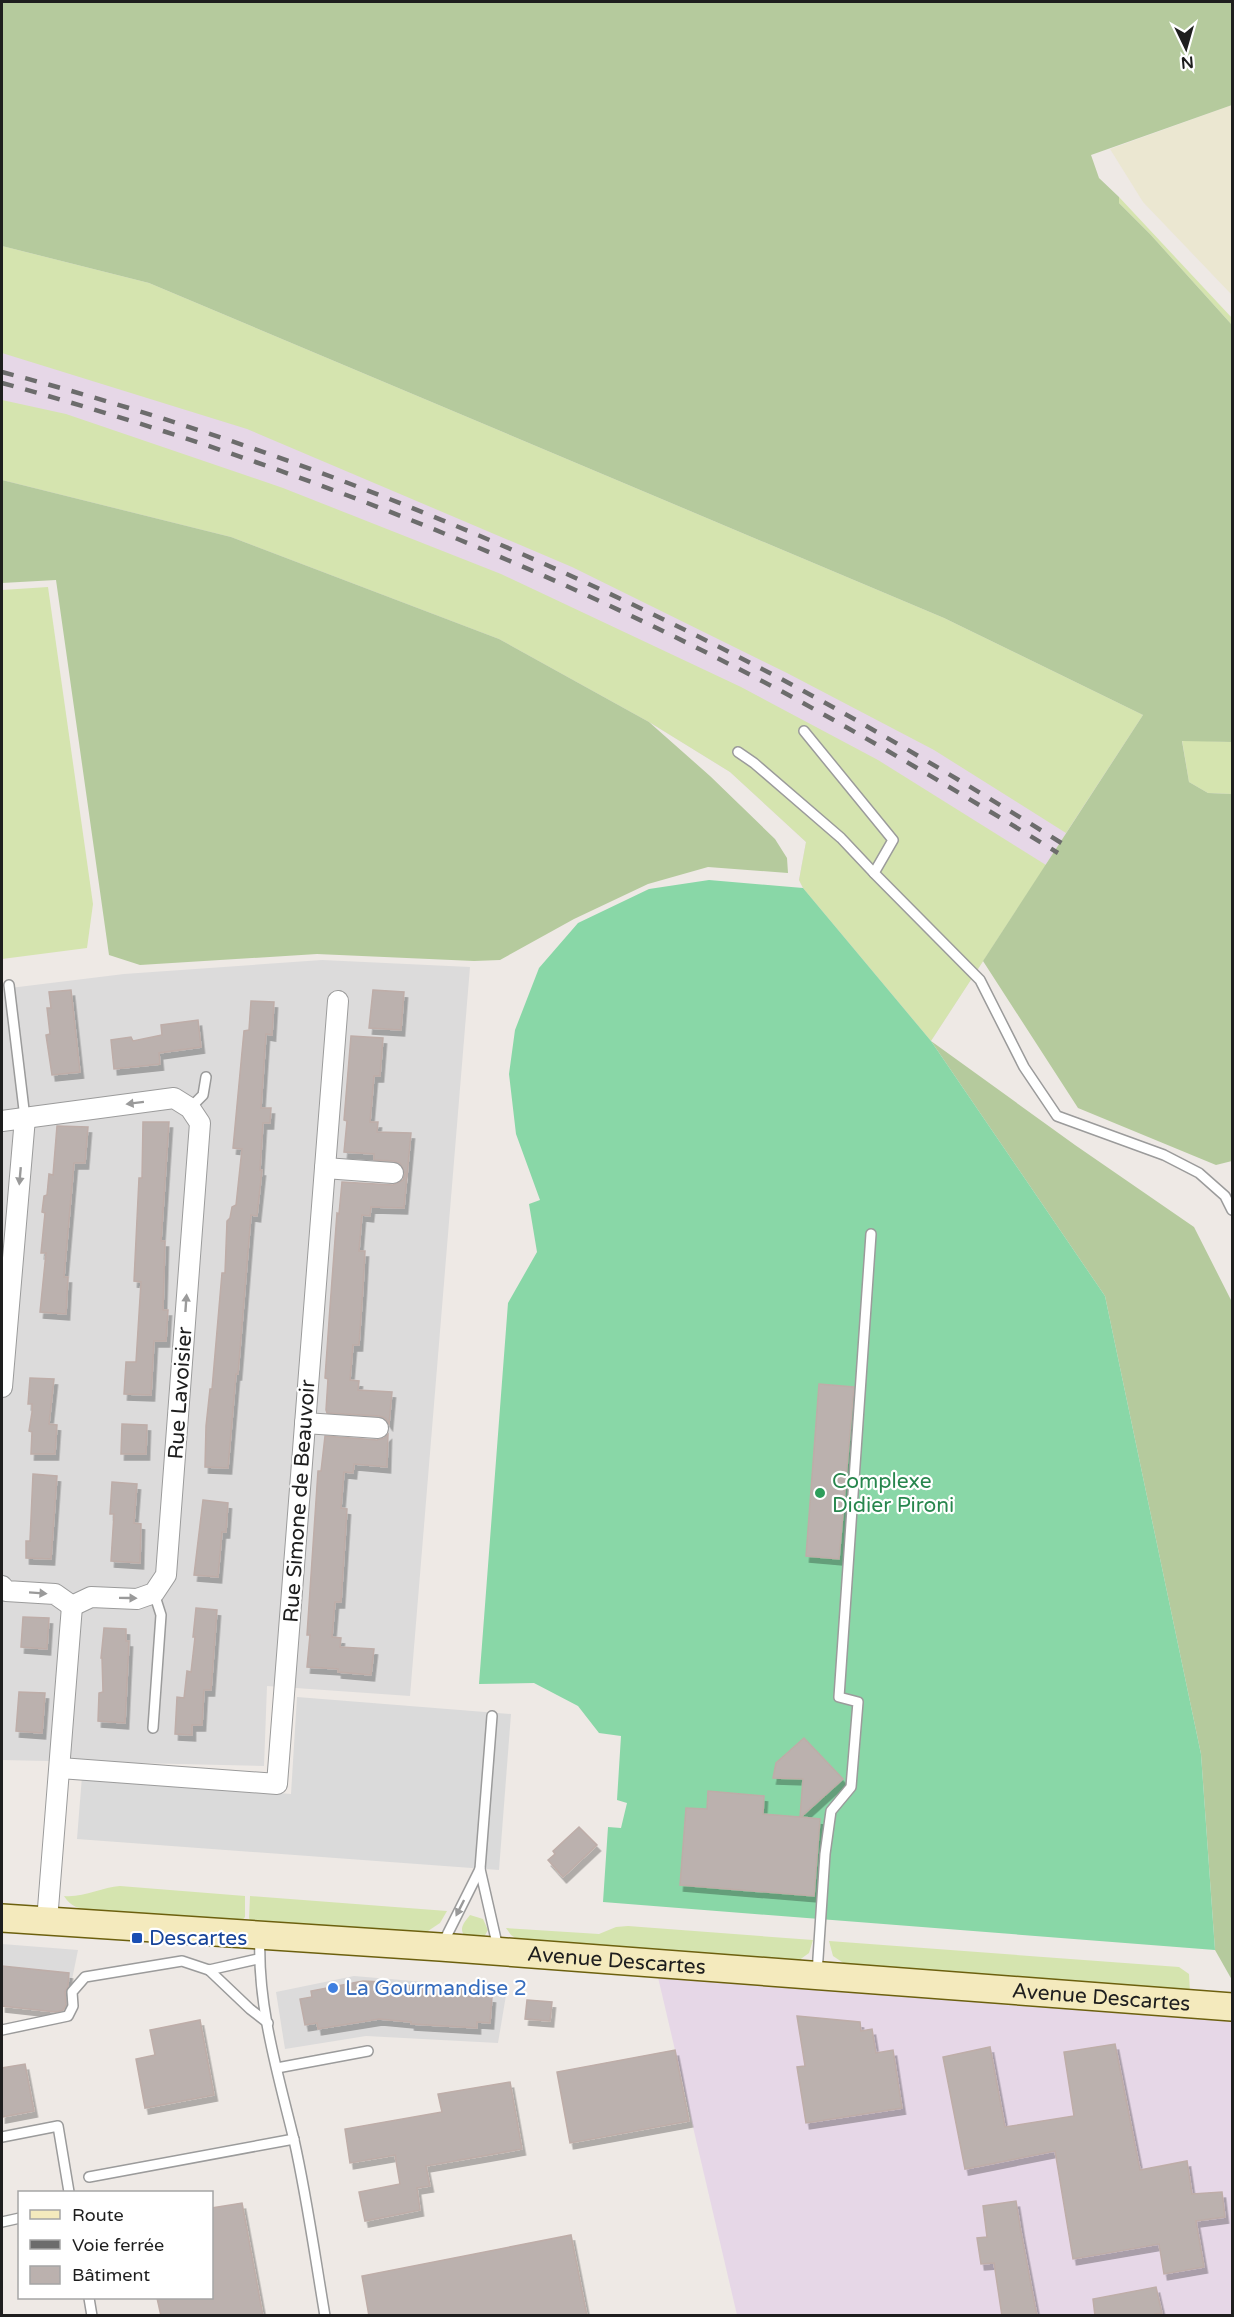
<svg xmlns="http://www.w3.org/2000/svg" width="1234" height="2317" viewBox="0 0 1234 2317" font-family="'Varela Round',sans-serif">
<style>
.residential{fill:#dcdbdb}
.industrial{fill:#e6d7e7}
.farmland{fill:#ebe7d1}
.grass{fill:#d5e4af}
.forest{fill:#b5ca9d}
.pitch{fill:#89d7a7}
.parking{fill:#dadada}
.building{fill:#bbb1ae;stroke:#beada8;stroke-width:1.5;filter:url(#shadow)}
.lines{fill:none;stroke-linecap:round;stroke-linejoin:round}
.lane-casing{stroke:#9b9b9b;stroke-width:12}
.street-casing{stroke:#9b9b9b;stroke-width:22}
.secondary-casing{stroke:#6c600e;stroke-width:30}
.lane{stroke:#fff;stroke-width:9}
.street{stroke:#fff;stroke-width:20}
.secondary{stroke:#f4eabd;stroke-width:27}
.rail{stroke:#6c6c6c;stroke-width:4.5;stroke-dasharray:12 12;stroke-linecap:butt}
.oneway{fill:#9a9a9a}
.leisure-dot{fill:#2e9e5b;stroke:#fff;stroke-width:2}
.transit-dot{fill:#1a4fb4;stroke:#fff;stroke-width:2}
.shop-dot{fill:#3f7fe0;stroke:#fff;stroke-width:2}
.labels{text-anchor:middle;stroke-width:4.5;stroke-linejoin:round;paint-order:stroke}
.street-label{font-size:21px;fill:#1e1e1e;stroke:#fff}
.leisure-label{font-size:21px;fill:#27864d;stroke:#fff;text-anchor:start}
.transit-label{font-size:21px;fill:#164399;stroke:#fff;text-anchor:start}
.shop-label{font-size:21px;fill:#366cbe;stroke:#fff;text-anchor:start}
</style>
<defs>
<filter id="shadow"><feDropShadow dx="3.5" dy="6" stdDeviation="0" flood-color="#0004"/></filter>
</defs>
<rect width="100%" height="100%" fill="#eee9e5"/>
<g class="residential">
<path d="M322 960 470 967 410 1696 267 1686 264 1766 2 1760V989L124 974Z"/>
<path d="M2 1944 78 1950 66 2009 2 2006Z"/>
<path d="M354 1976 507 1989 498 2043 366 2036 285 2049 276 1992Z"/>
</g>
<g class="industrial">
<path d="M2 246 1143 715 931 1041 803 888 799 880 806 842 730 772 649 722 499 639 231 537 2 480Z"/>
<path d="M657 1973 1232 2016V2315H737Z"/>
</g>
<path class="farmland" d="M1232 105V295L1143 202 1110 149Z"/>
<g class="grass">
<path d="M1119 197 1232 318V325L1150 234 1119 203Z"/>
<path d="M2 246 149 283 944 618 1143 715 1066 833 934 750 787 673 572 567 247 429 2 353Z"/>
<path d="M2 400 66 414 283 488 501 574 741 687 878 760 1046 865 931 1041 803 888 799 880 806 842 730 772 649 722 499 639 231 537 2 480Z"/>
<path d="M48 587 93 904 87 948 2 959V590Z"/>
<path d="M1182 740 1232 742V794L1208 793 1189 782Z"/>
<path d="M120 1886 245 1896V1917L240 1923 92 1913 91 1910C79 1909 71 1907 64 1896 83 1898 102 1887 120 1886Z"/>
<path d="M250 1896 447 1911 440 1923 425 1933 252 1925 249 1918Z"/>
<path d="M470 1915 483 1919 488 1930 484 1937 465 1936C458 1928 465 1922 470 1915Z"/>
<path d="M628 1926 813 1940 809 1953 798 1961 521 1942 511 1935 506 1928 599 1934 616 1927Z"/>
<path d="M829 1941 1179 1967 1189 1974 1190 1993 845 1964 833 1956Z"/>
</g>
<g class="forest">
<path d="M2 2H1232V105L1091 155 1099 178 1119 197V203L1150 234 1232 325V742L1182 741 1189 782 1208 793 1232 794V1161L1216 1165 1078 1108 983 961 1143 715 944 618 149 283 2 246Z"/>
<path d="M2 480 231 537 499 639 649 722 710 776 775 839 787 858 788 873 708 867 648 884 574 919 500 960 474 961 317 954 140 965 109 955 56 580 2 583Z"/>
<path d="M931 1041 1075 1145 1194 1227 1232 1302V1980L1215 1950 1201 1754 1105 1296Z"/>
</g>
<path class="pitch" d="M709 880 803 888 931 1041 1105 1296 1201 1754 1215 1950 603 1902 608 1827 621 1828 627 1803 617 1800 621 1736 599 1733 578 1706 534 1683 479 1684 508 1303 537 1252 529 1204 540 1200 516 1134 509 1074 515 1030 539 968 578 923 649 889Z"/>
<path class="parking" d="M297 1697 511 1714 499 1870 77 1839 82 1776 291 1794Z"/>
<g class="building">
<path d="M71 990 80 1072 52 1075 46 1035 50 1034 47 1008H51L49 992Z"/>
<path d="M373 990 404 992 401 1030 369 1028Z"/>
<path d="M251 1001 274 1002 272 1035 266 1034 261 1108H271L270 1123H263L260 1170H262L257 1216 251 1215 238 1374H236L228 1468 205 1467 206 1426 210 1389H212L222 1273H225L227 1221 230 1218 232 1207 236 1205 242 1149 233 1148 244 1031 249 1030Z"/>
<path d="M198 1020 201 1047 159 1053 160 1064 114 1069 111 1040 131 1037 133 1041 162 1035 161 1025Z"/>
<path d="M351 1036 383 1038 380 1076H374L370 1122H378L377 1132 411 1133 404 1208 371 1207 370 1216 362 1215 359 1251H365L363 1287 359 1345H353L350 1380 359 1381 358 1390 392 1392 389 1424 385 1418 379 1416 327 1413 326 1410 328 1379 325 1378 330 1307 337 1213 339 1214 342 1182 393 1185 403 1180 405 1173 400 1163 394 1161 374 1160V1154L344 1152 347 1121 344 1120Z"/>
<path d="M143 1122H169L161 1241H165L163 1310H168L166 1341H154L151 1395 124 1394 126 1362H136L141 1282 134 1281 139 1178H142Z"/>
<path d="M57 1126 88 1127 85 1163H74L64 1277H68L66 1314 40 1312 46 1253H41L45 1213 42 1212 44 1196 47 1195 49 1174 53 1175Z"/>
<path d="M30 1378 54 1379 49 1424 57 1425 55 1454H31L32 1432 29 1431 32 1412V1404H28Z"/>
<path d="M819 1384 854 1387 839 1559 806 1556Z"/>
<path d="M122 1424 147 1425 146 1454H121Z"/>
<path d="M388 1434 387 1467 354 1464 353 1473 344 1472 341 1508 347 1509 341 1602H335L332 1637 341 1638 340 1647 374 1649 371 1675 338 1672V1669L307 1667 310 1635H307L318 1471H321L325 1436 377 1440 384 1438Z"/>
<path d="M33 1474 57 1476 51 1559 26 1558V1541H30Z"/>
<path d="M112 1482 137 1484 134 1523 141 1524 140 1563 111 1561 114 1514H110Z"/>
<path d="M203 1500 228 1503 226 1532H222L218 1577 194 1575Z"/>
<path d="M196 1608 217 1610 211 1690H204L202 1725H192V1735L175 1734 177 1697 184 1698 187 1671 191 1672 195 1637H193Z"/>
<path d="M23 1617 49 1618 47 1649 21 1647Z"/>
<path d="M104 1628 126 1629V1641H129L125 1723 98 1721 99 1693 103 1692 102 1658H101Z"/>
<path d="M19 1692 45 1693 42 1733 16 1731Z"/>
<path d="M804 1738 843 1779 801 1817 820 1819 814 1896 680 1885 686 1808 707 1809 708 1791 764 1796 763 1814 800 1817 803 1779 773 1778 776 1763Z"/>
<path d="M579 1827 597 1845 563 1877 548 1860 555 1854 553 1851Z"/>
<path d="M2 1966 69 1973 68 1986 65 1992 66 2005 63 2010 56 2012 2 2006Z"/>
<path d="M363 1981 382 1982V1984L480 1990V1996L492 1997 490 2023 477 2022V2028L411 2024V2022L379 2019 318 2029 317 2023 305 2025 300 1999 312 1997 311 1991Z"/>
<path d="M527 2000 552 2002 550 2021 525 2019Z"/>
<path d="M797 2016 860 2022 861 2031 872 2029 876 2053 893 2050 902 2108 806 2123 797 2067 805 2066Z"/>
<path d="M200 2020 214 2095 145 2108 136 2059 155 2055 150 2030Z"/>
<path d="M1115 2044 1140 2170 1187 2161 1192 2194 1222 2192 1225 2217 1196 2221 1204 2267 1164 2274 1159 2244 1073 2259 1055 2151 965 2169 943 2057 990 2047 1005 2127 1074 2116 1064 2052Z"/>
<path d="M675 2050 689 2121 570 2143 557 2072Z"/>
<path d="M25 2064 34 2111 2 2117V2068Z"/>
<path d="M510 2082 522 2149 426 2166 430 2186 417 2188 420 2210 365 2221 359 2192 400 2184 395 2155 350 2163 345 2129 442 2112 438 2094Z"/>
<path d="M1016 2201 1021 2232 1037 2316H1002L994 2263 981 2264 977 2238 987 2237 983 2206Z"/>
<path d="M242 2203 263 2316H161L157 2298H212V2208Z"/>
<path d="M571 2235 587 2316H369L362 2276Z"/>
<path d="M1156 2287 1162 2313 1155 2314 1156 2316H1095L1093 2299Z"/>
</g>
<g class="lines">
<defs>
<g id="lane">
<path d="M804 731 893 840 874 873 980 980 1024 1067 1057 1116 1164 1155 1199 1173 1225 1196 1232 1210"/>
<path d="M738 752 754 763 841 838 874 873"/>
<path d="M9 985 25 1118"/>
<path d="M190 1108 203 1095 206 1077"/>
<path d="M492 1716 480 1869 498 1948"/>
<path d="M153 1728 161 1615 154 1593"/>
<path d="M260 1937C257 2005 278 2074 294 2140 307 2198 315 2257 325 2316"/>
<path d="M442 1945 480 1869"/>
<path d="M209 1970 250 2009 268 2023"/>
<path d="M817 1973 825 1854 831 1811 851 1787 858 1702 839 1697 871 1234"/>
<path d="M2 2030 68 2016 73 2006 72 1992 85 1977 182 1961 209 1970 258 1959"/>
<path d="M277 2068 368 2051"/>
<path d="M2 2137 58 2126 69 2192"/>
<path d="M89 2177 294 2139"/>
<path d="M2 2222 20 2218"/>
<path d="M89 2298 92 2316"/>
</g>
<g id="street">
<path d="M2 1121 174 1098 190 1108 200 1123 166 1575 154 1593 137 1599 91 1597 72 1606"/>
<path d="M325 1168 393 1173"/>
<path d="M2 1387 25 1118"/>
<path d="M305 1423 378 1428"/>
<path d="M2 1586 6 1591 55 1594 72 1606"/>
<path d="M60 1768 277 1784 338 1001"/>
<path d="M47 1921 72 1606"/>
</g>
<g id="secondary">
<path id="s1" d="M2 1918 440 1947 1232 2007"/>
</g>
</defs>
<use href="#lane" class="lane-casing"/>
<use href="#street" class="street-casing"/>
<use href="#secondary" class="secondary-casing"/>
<use href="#lane" class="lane"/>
<use href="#street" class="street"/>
<use href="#secondary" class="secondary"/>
<g class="rail">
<path d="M2 372C273 443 537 550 785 681 880 732 972 787 1063 844"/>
<path d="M2 383C271 457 534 560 781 691 875 742 967 797 1058 853"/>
</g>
</g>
<defs><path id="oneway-solid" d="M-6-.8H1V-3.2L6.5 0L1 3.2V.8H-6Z" transform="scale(1.5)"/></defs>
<g class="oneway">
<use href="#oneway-solid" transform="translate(135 1103) rotate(173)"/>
<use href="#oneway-solid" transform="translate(20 1176) rotate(95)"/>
<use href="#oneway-solid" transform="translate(186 1303) rotate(-86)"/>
<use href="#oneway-solid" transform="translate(38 1593) rotate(4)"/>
<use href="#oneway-solid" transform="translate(128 1598) rotate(1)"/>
<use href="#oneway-solid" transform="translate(460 1908) rotate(117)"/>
</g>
<circle class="leisure-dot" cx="820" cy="1493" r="6"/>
<rect class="transit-dot" x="131" y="1932" width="12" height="12" rx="3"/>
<circle class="shop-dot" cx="333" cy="1988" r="6"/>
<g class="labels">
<g class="street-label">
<text transform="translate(180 1393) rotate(-86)" y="7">Rue Lavoisier</text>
<text transform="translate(299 1501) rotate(-86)" y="7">Rue Simone de Beauvoir</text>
<text dy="7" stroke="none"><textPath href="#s1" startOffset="616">Avenue Descartes</textPath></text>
<text dy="7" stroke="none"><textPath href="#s1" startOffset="1102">Avenue Descartes</textPath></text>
</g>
<g class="leisure-label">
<text x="832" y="1488">Complexe<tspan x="832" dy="24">Didier Pironi</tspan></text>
</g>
<g class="transit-label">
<text x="149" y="1945">Descartes</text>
</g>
<g class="shop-label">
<text x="345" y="1995">La Gourmandise 2</text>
</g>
</g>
<rect width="1234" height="2317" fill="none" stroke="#1e1e1e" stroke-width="6"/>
<rect x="18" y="2191" width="195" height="108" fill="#ffffff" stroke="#a5a5a5" stroke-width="1.5"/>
<rect x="30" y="2210" width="30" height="9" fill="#f4eabd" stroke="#a5a5a5" stroke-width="1.5"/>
<text x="72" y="2221" font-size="18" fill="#1e1e1e">Route</text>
<rect x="30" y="2240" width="30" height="9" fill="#6c6c6c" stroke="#a5a5a5" stroke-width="1.5"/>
<text x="72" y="2251" font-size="18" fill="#1e1e1e">Voie ferrée</text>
<rect x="30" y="2266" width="30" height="18" fill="#bbb1ae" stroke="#a5a5a5" stroke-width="1.5"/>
<text x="72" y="2281" font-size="18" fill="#1e1e1e">Bâtiment</text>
<g transform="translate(1186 48) rotate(175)" stroke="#ffffff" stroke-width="4.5" paint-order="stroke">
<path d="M0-4.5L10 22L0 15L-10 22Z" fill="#1e1e1e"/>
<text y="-9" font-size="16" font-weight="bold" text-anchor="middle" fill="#1e1e1e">N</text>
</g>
</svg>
